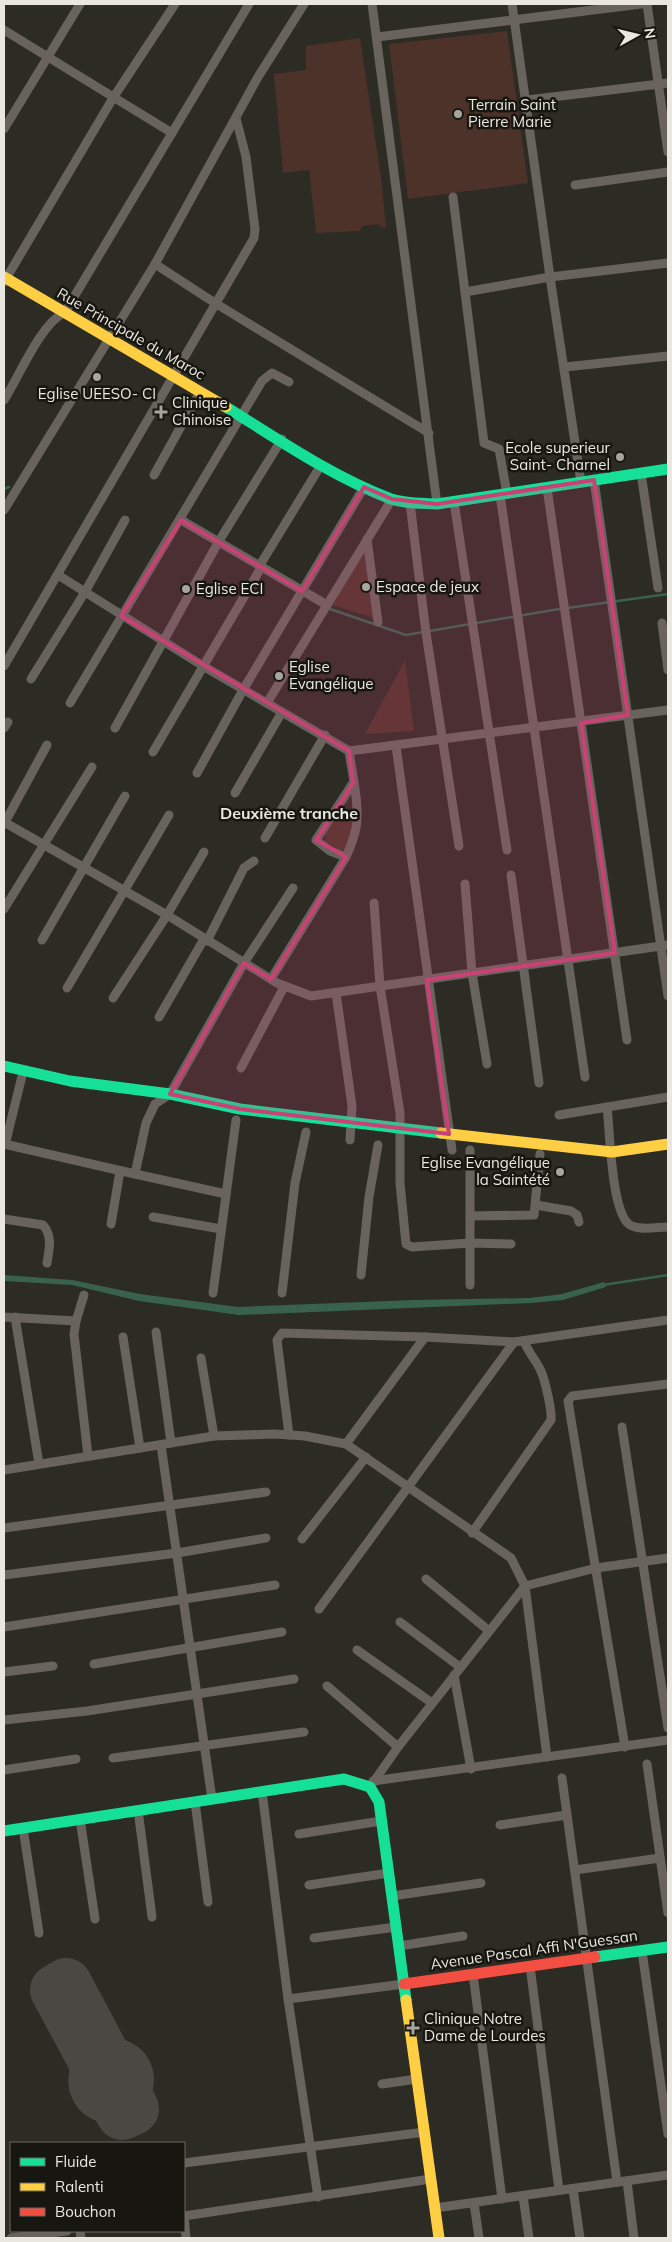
<svg xmlns="http://www.w3.org/2000/svg" width="672" height="2242" viewBox="0 0 672 2242" font-family="Mulish,sans-serif">
<style>
.green{fill:#4d3229}
.water{fill:#39624e}
.lines{fill:none;stroke-linecap:round;stroke-linejoin:round}
.stream{stroke:#39624e;stroke-width:2.5}
.runway{stroke:#4a4842;stroke-width:52}
.street{stroke:#68635d;stroke-width:9}
.fast{stroke:#16e098;stroke-width:11}
.slow{stroke:#ffcf43;stroke-width:11}
.jam{stroke:#f24e42;stroke-width:11}
.marked{fill:#ca4175;fill-opacity:0.2;stroke:#ca4175;stroke-width:4;stroke-linejoin:round}
.poi-dot{fill:#a7a59e;stroke:#171610;stroke-width:2}
.labels{text-anchor:middle;stroke-width:5;stroke-linejoin:round;paint-order:stroke}
.poi-label{font-size:15px;fill:#e9e7df;stroke:#171610;text-anchor:start}
.street-label{font-size:15px;fill:#e9e7df;stroke:#171610}
.neighbourhood-label{font-size:16px;font-weight:bold;fill:#e9e7df;stroke:#171610}
</style>
<rect width="100%" height="100%" fill="#2c2b24"/>
<g class="green">
<path d="M507 31 528 183 408 199 389 44Z"/>
<path d="M360 38 381 177 386 227 382 228 378 224 363 226 359 231 316 233 309 170 283 173 274 74 306 70V46Z"/>
<path d="M365 549 374 618 332 605Z"/>
<path d="M405 660 414 731 365 734Z"/>
<path d="M339 808 347 810 355 828 349 849 339 850 325 844 326 824Z"/>
</g>
<path class="water" d="M4 1275 72 1280 140 1294 238 1307 414 1300 530 1298 562 1294 604 1282 606 1287 563 1300 531 1303 239 1315 139 1301 72 1285 4 1281Z"/>
<g class="lines">
<g class="stream">
<path d="M4 489 9 487"/>
<path d="M330 609 406 635 553 610 668 594"/>
<path d="M603 1285 668 1275"/>
</g>
<path class="runway" d="M66 1984 108 2063C126 2064 133 2077 124 2092L133 2109 122 2114 113 2098C96 2096 90 2084 98 2068L56 1990Z"/>
<g class="street">
<path d="M372 4 437 504"/>
<path d="M512 4 550 277 581 482"/>
<path d="M647 4 668 152"/>
<path d="M4 30 172 133 65 312C40 324 19 377 4 400"/>
<path d="M377 37 641 4"/>
<path d="M527 100 668 83"/>
<path d="M4 129 80 4"/>
<path d="M172 133 249 4"/>
<path d="M575 185 668 172"/>
<path d="M453 197 484 443 499 449 507 494"/>
<path d="M155 264 215 303 429 433"/>
<path d="M4 282 113 98 175 4"/>
<path d="M465 292 550 277 668 263"/>
<path d="M565 367 668 356"/>
<path d="M641 473 658 588"/>
<path d="M154 475 200 392"/>
<path d="M594 480 668 996"/>
<path d="M547 488 627 1040"/>
<path d="M500 495 585 1077"/>
<path d="M454 502 507 850"/>
<path d="M410 503 426 633 459 846"/>
<path d="M4 510 155 264 258 77 304 4"/>
<path d="M181 520 327 605"/>
<path d="M367 539 378 622"/>
<path d="M260 565 321 465"/>
<path d="M58 575 203 666 349 751 668 710"/>
<path d="M662 623 668 670"/>
<path d="M4 666 254 238 255 229 246 157 236 118"/>
<path d="M31 679 85 592 125 520"/>
<path d="M70 703 262 381 272 373 289 382"/>
<path d="M267 703 392 499"/>
<path d="M4 728 8 722"/>
<path d="M115 728 219 541 282 439"/>
<path d="M396 746 452 1150"/>
<path d="M349 751C352 773 360 806 356 828 354 838 350 848 346 857L330 851 316 840 353 783"/>
<path d="M153 752 262 566"/>
<path d="M197 773 243 690 364 487"/>
<path d="M235 793 282 712"/>
<path d="M4 822 167 915 277 983 311 996 668 945"/>
<path d="M4 824 47 745"/>
<path d="M265 838 325 735"/>
<path d="M511 875 539 1083"/>
<path d="M465 884 472 973 487 1064"/>
<path d="M374 903 380 986 400 1113V1183L406 1244 412 1247 470 1243 511 1244"/>
<path d="M4 909 92 767"/>
<path d="M42 940 125 796"/>
<path d="M207 941 244 868 254 861"/>
<path d="M271 979 346 857"/>
<path d="M67 988 169 815"/>
<path d="M336 993 352 1106 350 1140"/>
<path d="M113 998 167 915 204 852"/>
<path d="M159 1017 204 939"/>
<path d="M241 1068 284 987"/>
<path d="M607 1107C610 1130 611 1213 630 1225 640 1231 657 1227 668 1227"/>
<path d="M559 1115 668 1097"/>
<path d="M4 1144 135 1174 146 1123 155 1104 170 1094 244 963 293 888"/>
<path d="M5 1145 23 1072"/>
<path d="M470 1150V1285"/>
<path d="M135 1174 226 1194"/>
<path d="M536 1205 571 1211 577 1215 579 1222"/>
<path d="M470 1216 534 1215 540 1154"/>
<path d="M153 1217 221 1229"/>
<path d="M4 1219 43 1225C53 1236 49 1250 47 1263"/>
<path d="M111 1224 120 1171"/>
<path d="M361 1275 369 1197 378 1145"/>
<path d="M213 1293 236 1120"/>
<path d="M282 1293 295 1183 306 1132"/>
<path d="M4 1317 76 1321 74 1334 88 1456"/>
<path d="M15 1317 39 1464"/>
<path d="M76 1321 84 1295"/>
<path d="M156 1332 171 1443"/>
<path d="M123 1337 140 1448"/>
<path d="M201 1358 214 1436"/>
<path d="M622 1427 668 1728"/>
<path d="M289 1435 277 1340 282 1333 425 1337 514 1342 668 1320"/>
<path d="M346 1444 425 1337"/>
<path d="M161 1445 212 1799"/>
<path d="M4 1470 214 1436 275 1434 305 1436 346 1444 511 1558 525 1586 547 1757"/>
<path d="M4 1528 266 1492"/>
<path d="M472 1533 551 1420C552 1410 545 1379 540 1369 535 1359 528 1352 524 1341"/>
<path d="M302 1539 366 1457"/>
<path d="M4 1575 177 1553 266 1538"/>
<path d="M426 1579 488 1630"/>
<path d="M319 1609 514 1342"/>
<path d="M400 1622 460 1667"/>
<path d="M4 1627 275 1585"/>
<path d="M357 1650 432 1703"/>
<path d="M94 1664 282 1632"/>
<path d="M4 1672 53 1666"/>
<path d="M454 1675 471 1769"/>
<path d="M327 1686 398 1747"/>
<path d="M4 1720 87 1711 294 1679"/>
<path d="M625 1747 568 1401 572 1396 668 1384"/>
<path d="M113 1758 304 1732"/>
<path d="M647 1764 668 1913"/>
<path d="M4 1770 76 1759"/>
<path d="M562 1778 617 2182"/>
<path d="M373 1781 668 1740"/>
<path d="M370 1787 398 1747 525 1586 596 1568 668 1558"/>
<path d="M262 1791 288 1999 318 2197"/>
<path d="M195 1802 208 1902"/>
<path d="M138 1810 152 1917"/>
<path d="M80 1819 95 1919"/>
<path d="M500 1825 567 1815"/>
<path d="M23 1828 39 1933"/>
<path d="M299 1834 381 1821"/>
<path d="M575 1870 660 1858"/>
<path d="M309 1885 389 1873"/>
<path d="M392 1896 481 1883"/>
<path d="M314 1938 396 1927"/>
<path d="M399 1946 463 1936"/>
<path d="M642 1951 668 2134"/>
<path d="M530 1966 559 2190"/>
<path d="M473 1974 502 2199"/>
<path d="M288 1999 404 1984"/>
<path d="M382 2084 417 2079"/>
<path d="M184 2163 425 2132"/>
<path d="M627 2181 634 2238"/>
<path d="M573 2189 580 2238"/>
<path d="M523 2196 529 2238"/>
<path d="M474 2203 479 2238"/>
<path d="M435 2208 668 2175"/>
<path d="M184 2216 431 2179"/>
<path d="M184 2216 186 2238"/>
<path d="M80 2231 81 2238"/>
<path d="M11 2238 67 2231"/>
</g>
<g class="fast">
<path d="M226 407C279 440 333 477 391 499 406 504 422 503 437 504L668 469"/>
<path d="M4 1066 70 1081 170 1094 240 1109 441 1133"/>
<path d="M4 1831 344 1779 370 1787 379 1802 406 2000"/>
<path d="M595 1957 668 1947"/>
</g>
<g class="slow">
<path d="M4 277 226 407"/>
<path d="M441 1133 612 1152 668 1144"/>
<path d="M406 2000 439 2238"/>
</g>
<path class="jam" d="M404 1984 595 1957"/>
</g>
<path class="marked" d="M594 480 628 715 581 723 615 953 427 980 449 1134 240 1109 170 1094 244 963 271 979 346 857 316 840 353 783 349 751 121 616 181 520 302 591 364 487 392 499 437 504Z"/>
<g class="poi-dot">
<circle cx="458" cy="114" r="5"/>
<circle cx="97" cy="377" r="5"/>
<path d="M158.5 404.5h5v5h5v5h-5v5h-5v-5h-5v-5h5z"/>
<circle cx="620" cy="457" r="5"/>
<circle cx="366" cy="587" r="5"/>
<circle cx="186" cy="589" r="5"/>
<circle cx="279" cy="676" r="5"/>
<circle cx="560" cy="1172" r="5"/>
<path d="M410.5 2020.5h5v5h5v5h-5v5h-5v-5h-5v-5h5z"/>
</g>
<g class="labels">
<g class="poi-label">
<text x="468" y="110">Terrain Saint<tspan x="468" dy="17">Pierre Marie</tspan></text>
<text x="97" y="399" text-anchor="middle">Eglise UEESO- CI</text>
<text x="172" y="408">Clinique<tspan x="172" dy="17">Chinoise</tspan></text>
<text x="610" y="453" text-anchor="end">Ecole superieur<tspan x="610" dy="17">Saint- Charnel</tspan></text>
<text x="376" y="592">Espace de jeux</text>
<text x="196" y="594">Eglise ECI</text>
<text x="289" y="672">Eglise<tspan x="289" dy="17">Evangélique</tspan></text>
<text x="550" y="1168" text-anchor="end">Eglise Evangélique<tspan x="550" dy="17">la Saintété</tspan></text>
<text x="424" y="2024">Clinique Notre<tspan x="424" dy="17">Dame de Lourdes</tspan></text>
</g>
<g class="street-label">
<text transform="translate(131 334) rotate(30)" y="5">Rue Principale du Maroc</text>
<text transform="translate(534 1950) rotate(-8)" y="5">Avenue Pascal Affi N'Guessan</text>
</g>
<g class="neighbourhood-label">
<text x="289" y="819">Deuxième tranche</text>
</g>
</g>
<rect width="672" height="2242" fill="none" stroke="#e9e7df" stroke-width="10"/>
<rect x="10" y="2142" width="175" height="90" fill="#171610" stroke="#6b6a63"/>
<rect x="20" y="2158" width="25" height="8" fill="#16e098" stroke="#6b6a63"/>
<text x="55" y="2167" font-size="15" fill="#e9e7df">Fluide</text>
<rect x="20" y="2183" width="25" height="8" fill="#ffcf43" stroke="#6b6a63"/>
<text x="55" y="2192" font-size="15" fill="#e9e7df">Ralenti</text>
<rect x="20" y="2208" width="25" height="8" fill="#f24e42" stroke="#6b6a63"/>
<text x="55" y="2217" font-size="15" fill="#e9e7df">Bouchon</text>
<g transform="translate(637 35) rotate(82)" stroke="#171610" stroke-width="4" paint-order="stroke">
<path d="M0-4L9 19L0 12L-9 19Z" fill="#e9e7df"/>
<text y="-8" font-size="14" font-weight="bold" text-anchor="middle" fill="#e9e7df">N</text>
</g>
</svg>
